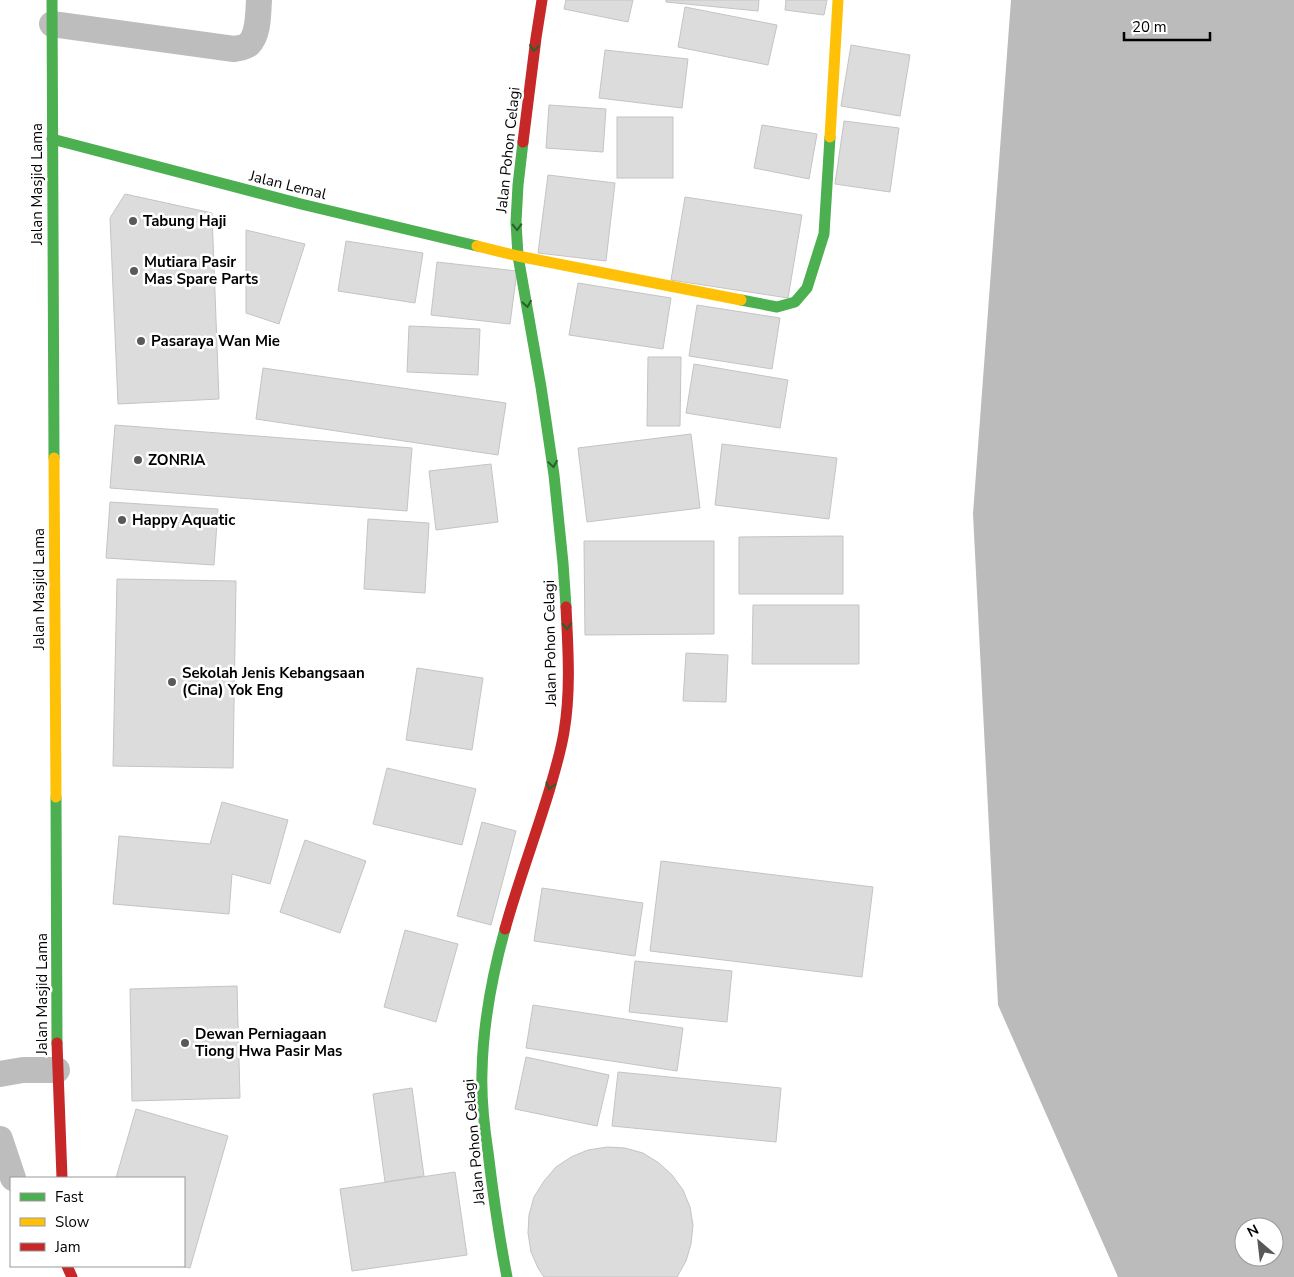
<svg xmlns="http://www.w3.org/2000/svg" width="1294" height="1277" viewBox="0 0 1294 1277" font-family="'Nunito Sans',sans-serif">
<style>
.water{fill:#bbb;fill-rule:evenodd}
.building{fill:#dcdcdc;stroke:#c4c4c4}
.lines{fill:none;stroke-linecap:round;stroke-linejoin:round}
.street{stroke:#bdbdbd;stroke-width:26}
.fast{stroke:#4caf50;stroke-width:11}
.slow{stroke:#ffc107;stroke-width:11}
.jam{stroke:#c62828;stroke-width:11}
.oneway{stroke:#2a602c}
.poi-dot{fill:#595959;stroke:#fff;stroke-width:2}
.labels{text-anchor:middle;stroke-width:5;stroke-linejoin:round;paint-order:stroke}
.street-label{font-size:15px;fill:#000;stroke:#fff}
.poi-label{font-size:15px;font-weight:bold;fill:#000;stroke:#fff;text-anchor:start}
</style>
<rect width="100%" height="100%" fill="#fff"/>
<path class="water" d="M1011 0H1294V1277H1118L998 1005 973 514ZM1244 1227H1274V1257H1244Z"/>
<g class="building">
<path d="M566 0H633L628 22 564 9Z"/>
<path d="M666 0H759L758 11 666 2Z"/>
<path d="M786 0H827L824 15 785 10Z"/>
<path d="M685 7 777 25 768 65 678 47Z"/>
<path d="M851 45 910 55 900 116 841 106Z"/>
<path d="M605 50 688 59 682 108 599 98Z"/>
<path d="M549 105 606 109 603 152 546 148Z"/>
<rect x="617" y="117" width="56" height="61"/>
<path d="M844 121 899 128 890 192 835 184Z"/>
<path d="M762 125 817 134 809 179 754 168Z"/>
<path d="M548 175 615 183 606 261 538 253Z"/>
<path d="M125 194 212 213 219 399 118 404 110 218Z"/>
<path d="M685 197 802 215 788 298 671 280Z"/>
<path d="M246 230 305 244 279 324 246 313Z"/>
<path d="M346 241 423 253 415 303 338 291Z"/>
<path d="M437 262 517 271 510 324 431 315Z"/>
<path d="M578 283 671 298 663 349 569 335Z"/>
<path d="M697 305 780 318 772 369 689 356Z"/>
<path d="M409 326 480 329 478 375 407 372Z"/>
<path d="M648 357H681L680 426H647Z"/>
<path d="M694 364 788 380 780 428 686 413Z"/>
<path d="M263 368 506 403 498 455 256 419Z"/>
<path d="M115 425 412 448 407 511 110 488Z"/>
<path d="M691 434 700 508 587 522 578 448Z"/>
<path d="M722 444 837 458 829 519 715 505Z"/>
<path d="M491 464 498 522 436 530 429 471Z"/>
<path d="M110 502 218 509 214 565 106 558Z"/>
<path d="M368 519 429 523 425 593 364 589Z"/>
<path d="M843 536V594H739V537Z"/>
<path d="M584 541H714V634L585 635Z"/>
<path d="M117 579 236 581 233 768 113 766Z"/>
<path d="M753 605H859V664H752Z"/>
<path d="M686 653 728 655 726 702 683 701Z"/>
<path d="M417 668 483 678 472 750 406 740Z"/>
<path d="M387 768 476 789 462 845 373 824Z"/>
<path d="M222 802 288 820 270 884 232 874 229 914 113 904 119 836 210 844Z"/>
<path d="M482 822 516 831 491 925 457 916Z"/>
<path d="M305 840 366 861 340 933 280 912Z"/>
<path d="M661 861 873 887 862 977 650 951Z"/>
<path d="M542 888 643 903 635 956 534 941Z"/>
<path d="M405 930 458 944 436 1022 384 1007Z"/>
<path d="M635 961 732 971 727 1022 629 1012Z"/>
<path d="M237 986 240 1098 132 1101 130 989Z"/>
<path d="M533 1005 683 1028 677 1071 526 1048Z"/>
<path d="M526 1057 609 1075 597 1126 515 1109Z"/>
<path d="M618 1072 781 1088 776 1142 612 1126Z"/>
<path d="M412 1088 424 1176 385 1182 373 1094Z"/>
<path d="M136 1109 228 1136 190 1268 180 1266H184V1178H116Z"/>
<path d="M607 1147 625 1148 643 1153 659 1163 672 1175 683 1190 690 1207 693 1225 691 1244 686 1261 677 1277H544L538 1268 531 1252 528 1233 529 1215 534 1197 544 1181 556 1167 571 1157 588 1150Z"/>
<path d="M455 1172 467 1255 352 1271 340 1189Z"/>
</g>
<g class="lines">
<g class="street">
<path d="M52 24 234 49C239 48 245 48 249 44 259 34 258 13 259 0"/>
<path d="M0 1074 23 1070H57"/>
<path d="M0 1139 13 1178"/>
</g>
<g class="fast">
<path d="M52 0 54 458"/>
<path d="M52 139 301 204 477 246"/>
<path d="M523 142 518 185 516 222 518 256 541 387 554 475 563 563 566 607"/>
<path d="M741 300 777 307 795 302 807 288 824 234 830 137"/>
<path d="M56 797 57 1043"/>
<path d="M505 929C492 976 483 1024 482 1072 481 1099 484 1126 488 1152 493 1194 499 1236 507 1277"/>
</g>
<g class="slow">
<path d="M830 137 838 0"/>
<path d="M477 246 518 256 741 300"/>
<path d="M54 458 56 797"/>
</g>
<g class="jam">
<path d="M523 142 536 38 542 0"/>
<path d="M505 929C518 882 536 835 550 788 555 770 561 751 564 732 571 691 568 649 566 607"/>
<path d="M57 1043 62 1178"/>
<path d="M67 1266 72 1277"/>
</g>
</g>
<defs><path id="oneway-chevron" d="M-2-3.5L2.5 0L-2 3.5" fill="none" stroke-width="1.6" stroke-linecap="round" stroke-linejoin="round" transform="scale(1.25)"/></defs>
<g class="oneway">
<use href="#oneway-chevron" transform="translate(534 48) rotate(97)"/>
<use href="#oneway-chevron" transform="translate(517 227) rotate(88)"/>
<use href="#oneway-chevron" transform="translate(527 304) rotate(80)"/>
<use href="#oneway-chevron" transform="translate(553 464) rotate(81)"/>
<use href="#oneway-chevron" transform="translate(567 626) rotate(87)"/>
<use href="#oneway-chevron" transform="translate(550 786) rotate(106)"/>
</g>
<g class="poi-dot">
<circle cx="133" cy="221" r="5"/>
<circle cx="134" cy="271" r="5"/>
<circle cx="141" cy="341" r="5"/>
<circle cx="138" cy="460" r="5"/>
<circle cx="122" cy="520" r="5"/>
<circle cx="172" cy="682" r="5"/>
<circle cx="185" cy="1043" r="5"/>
</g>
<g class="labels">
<g class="street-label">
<text transform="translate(508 150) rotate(-84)" y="5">Jalan Pohon Celagi</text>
<text transform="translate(37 184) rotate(-90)" y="5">Jalan Masjid Lama</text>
<text transform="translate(288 185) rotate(14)" y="5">Jalan Lemal</text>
<text transform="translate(39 589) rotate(-90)" y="5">Jalan Masjid Lama</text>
<text transform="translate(550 643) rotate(-91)" y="5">Jalan Pohon Celagi</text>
<text transform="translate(42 994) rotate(-90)" y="5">Jalan Masjid Lama</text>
<text transform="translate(474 1142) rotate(-95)" y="5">Jalan Pohon Celagi</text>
</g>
<g class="poi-label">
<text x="143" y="226">Tabung Haji</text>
<text x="144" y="267">Mutiara Pasir<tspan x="144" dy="17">Mas Spare Parts</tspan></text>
<text x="151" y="346">Pasaraya Wan Mie</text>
<text x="148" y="465">ZONRIA</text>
<text x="132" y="525">Happy Aquatic</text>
<text x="182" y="678">Sekolah Jenis Kebangsaan<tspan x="182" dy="17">(Cina) Yok Eng</tspan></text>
<text x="195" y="1039">Dewan Perniagaan<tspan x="195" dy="17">Tiong Hwa Pasir Mas</tspan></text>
</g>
</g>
<rect x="10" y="1177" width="175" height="90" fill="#ffffff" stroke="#999999"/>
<rect x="20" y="1193" width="25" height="8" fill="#4caf50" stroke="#999999"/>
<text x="55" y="1202" font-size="15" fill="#000000">Fast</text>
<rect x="20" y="1218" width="25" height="8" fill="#ffc107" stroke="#999999"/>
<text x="55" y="1227" font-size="15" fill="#000000">Slow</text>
<rect x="20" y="1243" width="25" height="8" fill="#c62828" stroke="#999999"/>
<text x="55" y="1252" font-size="15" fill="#000000">Jam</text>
<g transform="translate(1259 1242) rotate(332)"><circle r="24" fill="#ffffff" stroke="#999999"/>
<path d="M0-4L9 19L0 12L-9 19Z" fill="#595959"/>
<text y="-8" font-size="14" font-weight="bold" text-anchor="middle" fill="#000000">N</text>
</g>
<path d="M1124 32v8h86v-8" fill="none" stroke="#000000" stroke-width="2.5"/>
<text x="1132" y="32" font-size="15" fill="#000000" stroke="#ffffff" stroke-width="4" paint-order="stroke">20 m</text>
</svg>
